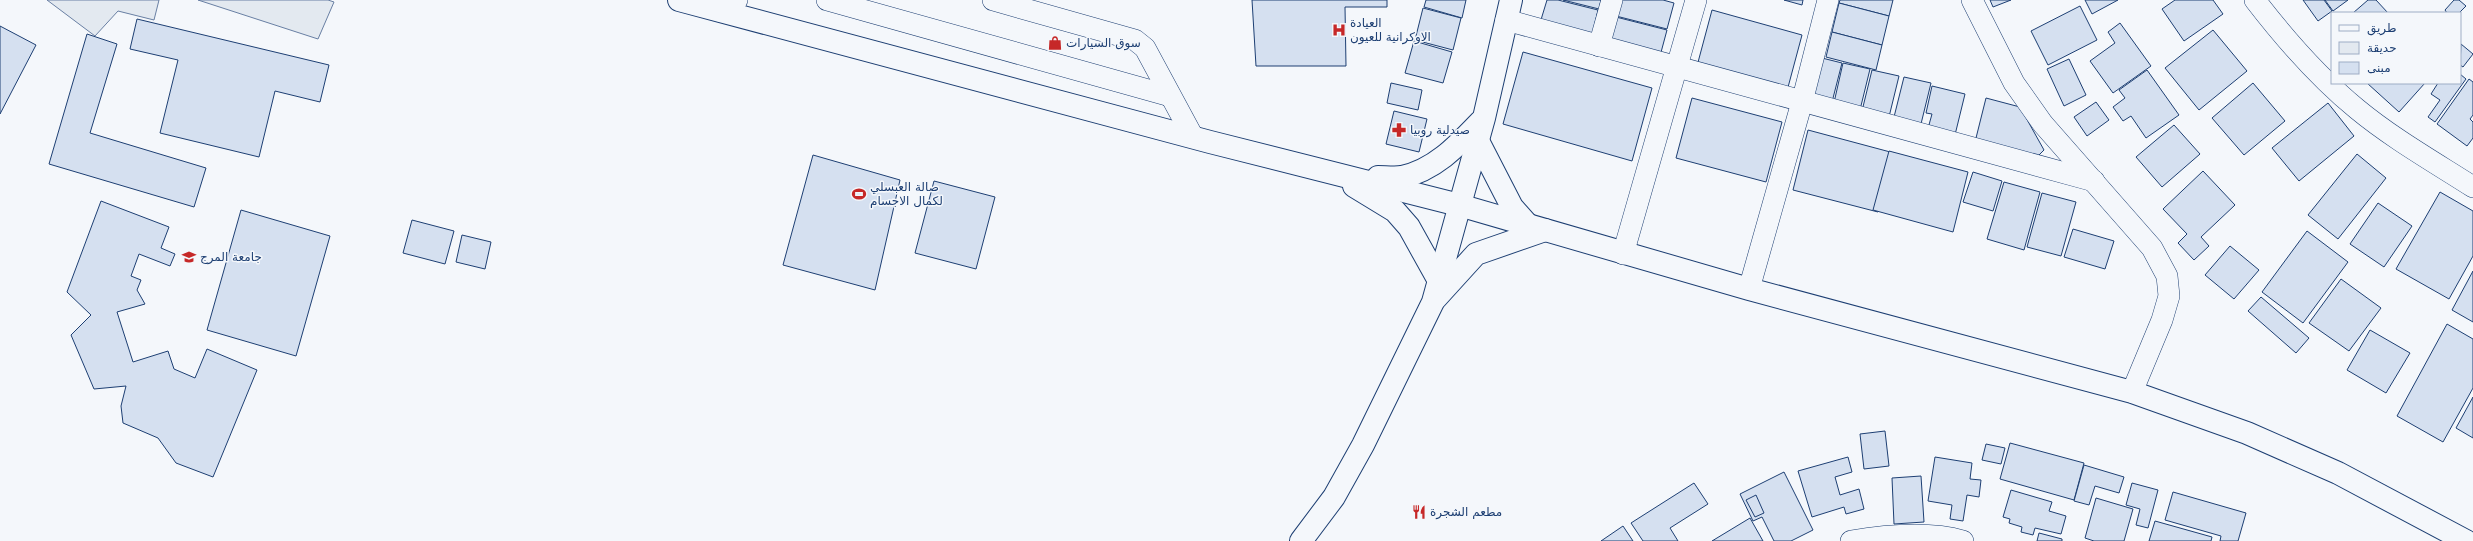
<svg xmlns="http://www.w3.org/2000/svg" width="2473" height="541" viewBox="0 0 2473 541" font-family="'DejaVu Sans',Cairo,sans-serif">
<style>
.green{fill:#e3e9f0;stroke:#687fa3}
.building{fill:#d5e0f0;stroke:#1d3f73}
.lines{fill:none;stroke-linecap:round;stroke-linejoin:round}
.minor-casing{stroke:#1d3f73;stroke-width:22}
.major-casing{stroke:#1d3f73;stroke-width:24}
.minor{stroke:#f4f7fb;stroke-width:21}
.major{stroke:#f4f7fb;stroke-width:22}
.labels{text-anchor:middle;stroke-width:3;stroke-linejoin:round;paint-order:stroke}
.poi-label{font-size:12px;fill:#1d3f73;stroke:#f4f7fb;text-anchor:start}
</style>
<rect width="100%" height="100%" fill="#f4f7fb"/>
<g class="green">
<path d="M47 0H159L154 20 118 11 95 36Z"/>
<path d="M198 0H328L334 2 318 39Z"/>
</g>
<g class="building">
<path d="M1252 0H1387V7H1345L1346 66H1256Z"/>
<path d="M1426 0H1466L1462 18 1424 7Z"/>
<path d="M1547 0H1558L1598 10 1592 36 1540 23Z"/>
<path d="M1563 0H1601L1599 9Z"/>
<path d="M1620 0H1663L1674 3 1667 29 1616 16Z"/>
<path d="M1784 0H1803L1802 5Z"/>
<path d="M1840 0H1893L1889 16 1839 3Z"/>
<path d="M1990 0H2011L1993 7Z"/>
<path d="M2085 0H2118L2092 14Z"/>
<path d="M2175 0H2213L2223 14 2184 41 2162 9Z"/>
<path d="M2303 0H2324L2332 11 2318 21Z"/>
<path d="M2325 0H2348L2333 11Z"/>
<path d="M2368 0H2376L2388 13H2353Z"/>
<path d="M2454 0H2459L2466 6 2459 13H2447L2445 10Z"/>
<path d="M1839 3 1889 16 1882 45 1832 32Z"/>
<path d="M2080 6 2097 40 2048 65 2031 31Z"/>
<path d="M1423 8 1461 18 1453 50 1415 40Z"/>
<path d="M1712 10 1802 35 1787 91 1697 66Z"/>
<path d="M1616 17 1667 30 1660 56 1609 43Z"/>
<path d="M137 19 329 65 320 102 275 91 259 157 160 133 178 60 130 49Z"/>
<path d="M2120 23 2151 66 2113 93 2090 61 2115 43 2108 32Z"/>
<path d="M0 26 36 45 0 114Z"/>
<path d="M2213 30 2247 71 2199 110 2165 68Z"/>
<path d="M1832 32 1882 45 1876 70 1826 57Z"/>
<path d="M87 34 117 44 90 133 206 168 194 207 49 164Z"/>
<path d="M1414 41 1452 52 1443 83 1405 73Z"/>
<path d="M2461 44 2473 54 2463 67 2460 65Z"/>
<path d="M1523 52 1652 88 1632 161 1503 124Z"/>
<path d="M1822 58 1842 63 1832 102 1812 97Z"/>
<path d="M2069 59 2086 95 2064 106 2047 69Z"/>
<path d="M1843 63 1870 69 1859 114 1833 107Z"/>
<path d="M1872 70 1899 76 1888 121 1861 115Z"/>
<path d="M2147 70 2179 115 2146 138 2131 116 2123 121 2113 107 2125 98 2119 90Z"/>
<path d="M2460 74 2466 79 2435 122 2428 117 2440 100 2431 94 2438 83H2460Z"/>
<path d="M1904 77 1931 83 1920 128 1893 121Z"/>
<path d="M2469 79 2473 82V115L2470 119 2473 122V138L2467 146 2437 124Z"/>
<path d="M1391 83 1422 90 1418 110 1387 103Z"/>
<path d="M2253 83 2285 121 2244 155 2212 118Z"/>
<path d="M2367 83H2425L2399 112Z"/>
<path d="M1932 86 1965 94 1954 139 1927 132 1932 114 1926 113Z"/>
<path d="M1692 98 1782 122 1766 182 1676 158Z"/>
<path d="M1986 98 2020 107 2044 150 2033 161 1974 146Z"/>
<path d="M2096 102 2109 120 2087 136 2074 117Z"/>
<path d="M2328 103 2354 136 2299 181 2272 148Z"/>
<path d="M1394 111 1427 119 1419 152 1386 144Z"/>
<path d="M2174 125 2200 154 2162 187 2136 157Z"/>
<path d="M1808 130 1894 153 1878 212 1793 190Z"/>
<path d="M1889 151 1968 172 1953 232 1873 210Z"/>
<path d="M2357 154 2386 178 2338 239 2308 215Z"/>
<path d="M813 155 900 180 875 290 783 265Z"/>
<path d="M2203 171 2235 205 2201 237 2209 246 2194 260 2178 243 2187 234 2163 209Z"/>
<path d="M1973 172 2002 181 1993 211 1963 202Z"/>
<path d="M934 181 995 197 976 269 915 253Z"/>
<path d="M2004 182 2040 192 2024 250 1987 239Z"/>
<path d="M2440 192 2473 211V256L2449 299 2396 269Z"/>
<path d="M2042 193 2076 202 2061 256 2027 247Z"/>
<path d="M101 201 169 227 161 248 175 254 170 266 139 254 131 276 141 280 137 290 145 304 117 312 133 362 168 351 174 369 195 378 207 349 257 370 213 477 176 463 158 438 123 423 121 406 126 386 94 389 71 335 91 315 67 292Z"/>
<path d="M2378 203 2412 226 2384 267 2350 244Z"/>
<path d="M241 210 330 236 296 356 207 330Z"/>
<path d="M412 220 454 231 445 264 403 253Z"/>
<path d="M2073 229 2114 241 2105 269 2064 257Z"/>
<path d="M2307 231 2348 262 2303 323 2262 292Z"/>
<path d="M462 235 491 242 485 269 456 262Z"/>
<path d="M2230 246 2259 270 2234 299 2205 275Z"/>
<path d="M2473 271V322L2452 310Z"/>
<path d="M2341 279 2381 308 2349 351 2309 323Z"/>
<path d="M2261 297 2309 338 2296 353 2248 311Z"/>
<path d="M2447 324 2473 339V388L2443 442 2397 416Z"/>
<path d="M2370 330 2410 353 2386 393 2347 370Z"/>
<path d="M2473 397V438L2456 428Z"/>
<path d="M1885 431 1889 466 1864 469 1860 434Z"/>
<path d="M2010 443 2084 463 2074 500 2000 479Z"/>
<path d="M1986 444 2005 448 2001 464 1982 460Z"/>
<path d="M1848 457 1852 472 1835 477 1840 495 1859 489 1864 509 1846 514 1844 507 1812 517 1798 471Z"/>
<path d="M1935 457 1972 463 1970 479 1981 480 1979 497 1967 495 1963 521 1950 519 1952 505 1928 501Z"/>
<path d="M2084 465 2124 477 2119 493 2095 486 2089 505 2074 501Z"/>
<path d="M1784 472 1813 530 1791 541H1774L1762 517 1753 521 1740 494Z"/>
<path d="M1921 476 1924 522 1894 524 1892 478Z"/>
<path d="M1694 483 1708 504 1670 528 1678 541H1643L1631 523Z"/>
<path d="M2132 483 2158 490 2148 528 2136 525 2140 509 2126 505Z"/>
<path d="M2011 490 2052 502 2049 511 2066 516 2061 534 2035 528 2033 535 2021 532 2022 527 2009 523 2010 519 2003 517Z"/>
<path d="M2173 492 2246 513 2238 541H2220L2221 536 2165 520Z"/>
<path d="M1756 495 1764 513 1755 517 1746 500Z"/>
<path d="M2096 498 2133 509 2124 541H2094L2085 538Z"/>
<path d="M1750 518 1763 541H1712Z"/>
<path d="M2155 521 2212 537 2211 541H2149Z"/>
<path d="M1623 526 1633 541H1601Z"/>
<path d="M2039 533 2062 539V541H2037Z"/>
</g>
<g class="lines">
<defs>
<g id="minor">
<path d="M827 0 1170 96"/>
<path d="M993 0 1135 40 1145 48 1193 137"/>
<path d="M1972 0 2014 83 2043 124 2152 248 2167 276 2169 296 2162 320 2132 392"/>
<path d="M2255 0C2285 39 2318 77 2357 109 2392 138 2434 162 2473 187"/>
<path d="M720 11 737 0"/>
<path d="M1506 20 2094 181"/>
<path d="M1599 46 1612 0"/>
<path d="M1623 254 1696 0"/>
<path d="M1749 289 1802 102 1828 0"/>
<path d="M1851 541C1887 535 1928 531 1963 541"/>
</g>
<g id="major">
<path d="M679 0 1210 142 1459 205 1749 289 2132 392 2247 433 2338 473 2466 541"/>
<path d="M1477 139 1512 207 1528 225"/>
<path d="M1378 177C1385 177 1395 178 1402 177 1435 170 1458 145 1480 122"/>
<path d="M1354 186 1395 211 1409 227 1439 281"/>
<path d="M1436 298 1476 254 1545 230"/>
<path d="M1301 541 1334 497 1363 445 1433 302 1484 118 1511 0"/>
</g>
</defs>
<use href="#minor" class="minor-casing"/>
<use href="#major" class="major-casing"/>
<use href="#minor" class="minor"/>
<use href="#major" class="major"/>
</g>
<defs>
<symbol id="hospital-bare" viewBox="-9 -9 18 18"><path d="M-5-5h3v3.5h4V-5h3V5h-3V1.5h-4V5h-3Z" fill="#c62828" stroke="#f4f7fb" stroke-width="2.5" paint-order="stroke"/></symbol>
<symbol id="shop-bare" viewBox="-9 -9 18 18"><path d="M-5-2.5h2.3a2.7 3.5 0 0 1 5.4 0H5L5.5 6h-11ZM-1.5-2.5h3a1.5 2.3 0 0 0-3 0Z" fill="#c62828" stroke="#f4f7fb" stroke-width="2.5" paint-order="stroke"/></symbol>
<symbol id="pharmacy-bare" viewBox="-9 -9 18 18"><path d="M-2-6h4v4h4v4h-4v4h-4v-4h-4v-4h4Z" fill="#c62828" stroke="#f4f7fb" stroke-width="2.5" paint-order="stroke"/></symbol>
<symbol id="stadium-bare" viewBox="-9 -9 18 18"><path d="M0-5a6.5 5 0 1 0 0 10a6.5 5 0 1 0 0-10ZM-3.5-1.8h7v3.6h-7Z" fill="#c62828" stroke="#f4f7fb" stroke-width="2.5" paint-order="stroke"/></symbol>
<symbol id="university-bare" viewBox="-9 -9 18 18"><path d="M0-5L7-2L0 1L-7-2ZM-4 1L0 2.5L4 1V4Q0 6-4 4Z" fill="#c62828" stroke="#f4f7fb" stroke-width="2.5" paint-order="stroke"/></symbol>
<symbol id="restaurant-bare" viewBox="-9 -9 18 18"><path d="M-5-6h1v4h1v-4h1v4h1v-4h1v5L-1.5 .5V6h-2V.5L-5-1ZM5-6V6H3V1.5H1.5Q1.5-4 5-6Z" fill="#c62828" stroke="#f4f7fb" stroke-width="2.5" paint-order="stroke"/></symbol>
</defs>
<g fill-rule="evenodd">
<use href="#hospital-bare" x="1329" y="20" width="20" height="20"/>
<use href="#shop-bare" x="1045" y="33" width="20" height="20"/>
<use href="#pharmacy-bare" x="1389" y="120" width="20" height="20"/>
<use href="#stadium-bare" x="849" y="184" width="20" height="20"/>
<use href="#university-bare" x="179" y="247" width="20" height="20"/>
<use href="#restaurant-bare" x="1409" y="502" width="20" height="20"/>
</g>
<g class="labels">
<g class="poi-label">
<text x="1350" y="27">العيادة<tspan x="1350" dy="14">الاوكرانية للعيون</tspan></text>
<text x="1066" y="47">سوق السيارات</text>
<text x="1410" y="134">صيدلية روبيا</text>
<text x="870" y="191">صالة العبسلي<tspan x="870" dy="14">لكمال الاجسام</tspan></text>
<text x="200" y="261">جامعة المرج</text>
<text x="1430" y="516">مطعم الشجرة</text>
</g>
</g>
<rect x="2331" y="12" width="130" height="72" fill="#f4f7fb" stroke="#9eadc5"/>
<rect x="2339" y="25" width="20" height="6" fill="#f4f7fb" stroke="#9eadc5"/>
<text x="2367" y="32" font-size="12" fill="#1d3f73">طريق</text>
<rect x="2339" y="42" width="20" height="12" fill="#e3e9f0" stroke="#9eadc5"/>
<text x="2367" y="52" font-size="12" fill="#1d3f73">حديقة</text>
<rect x="2339" y="62" width="20" height="12" fill="#d5e0f0" stroke="#9eadc5"/>
<text x="2367" y="72" font-size="12" fill="#1d3f73">مبنى</text>
</svg>
